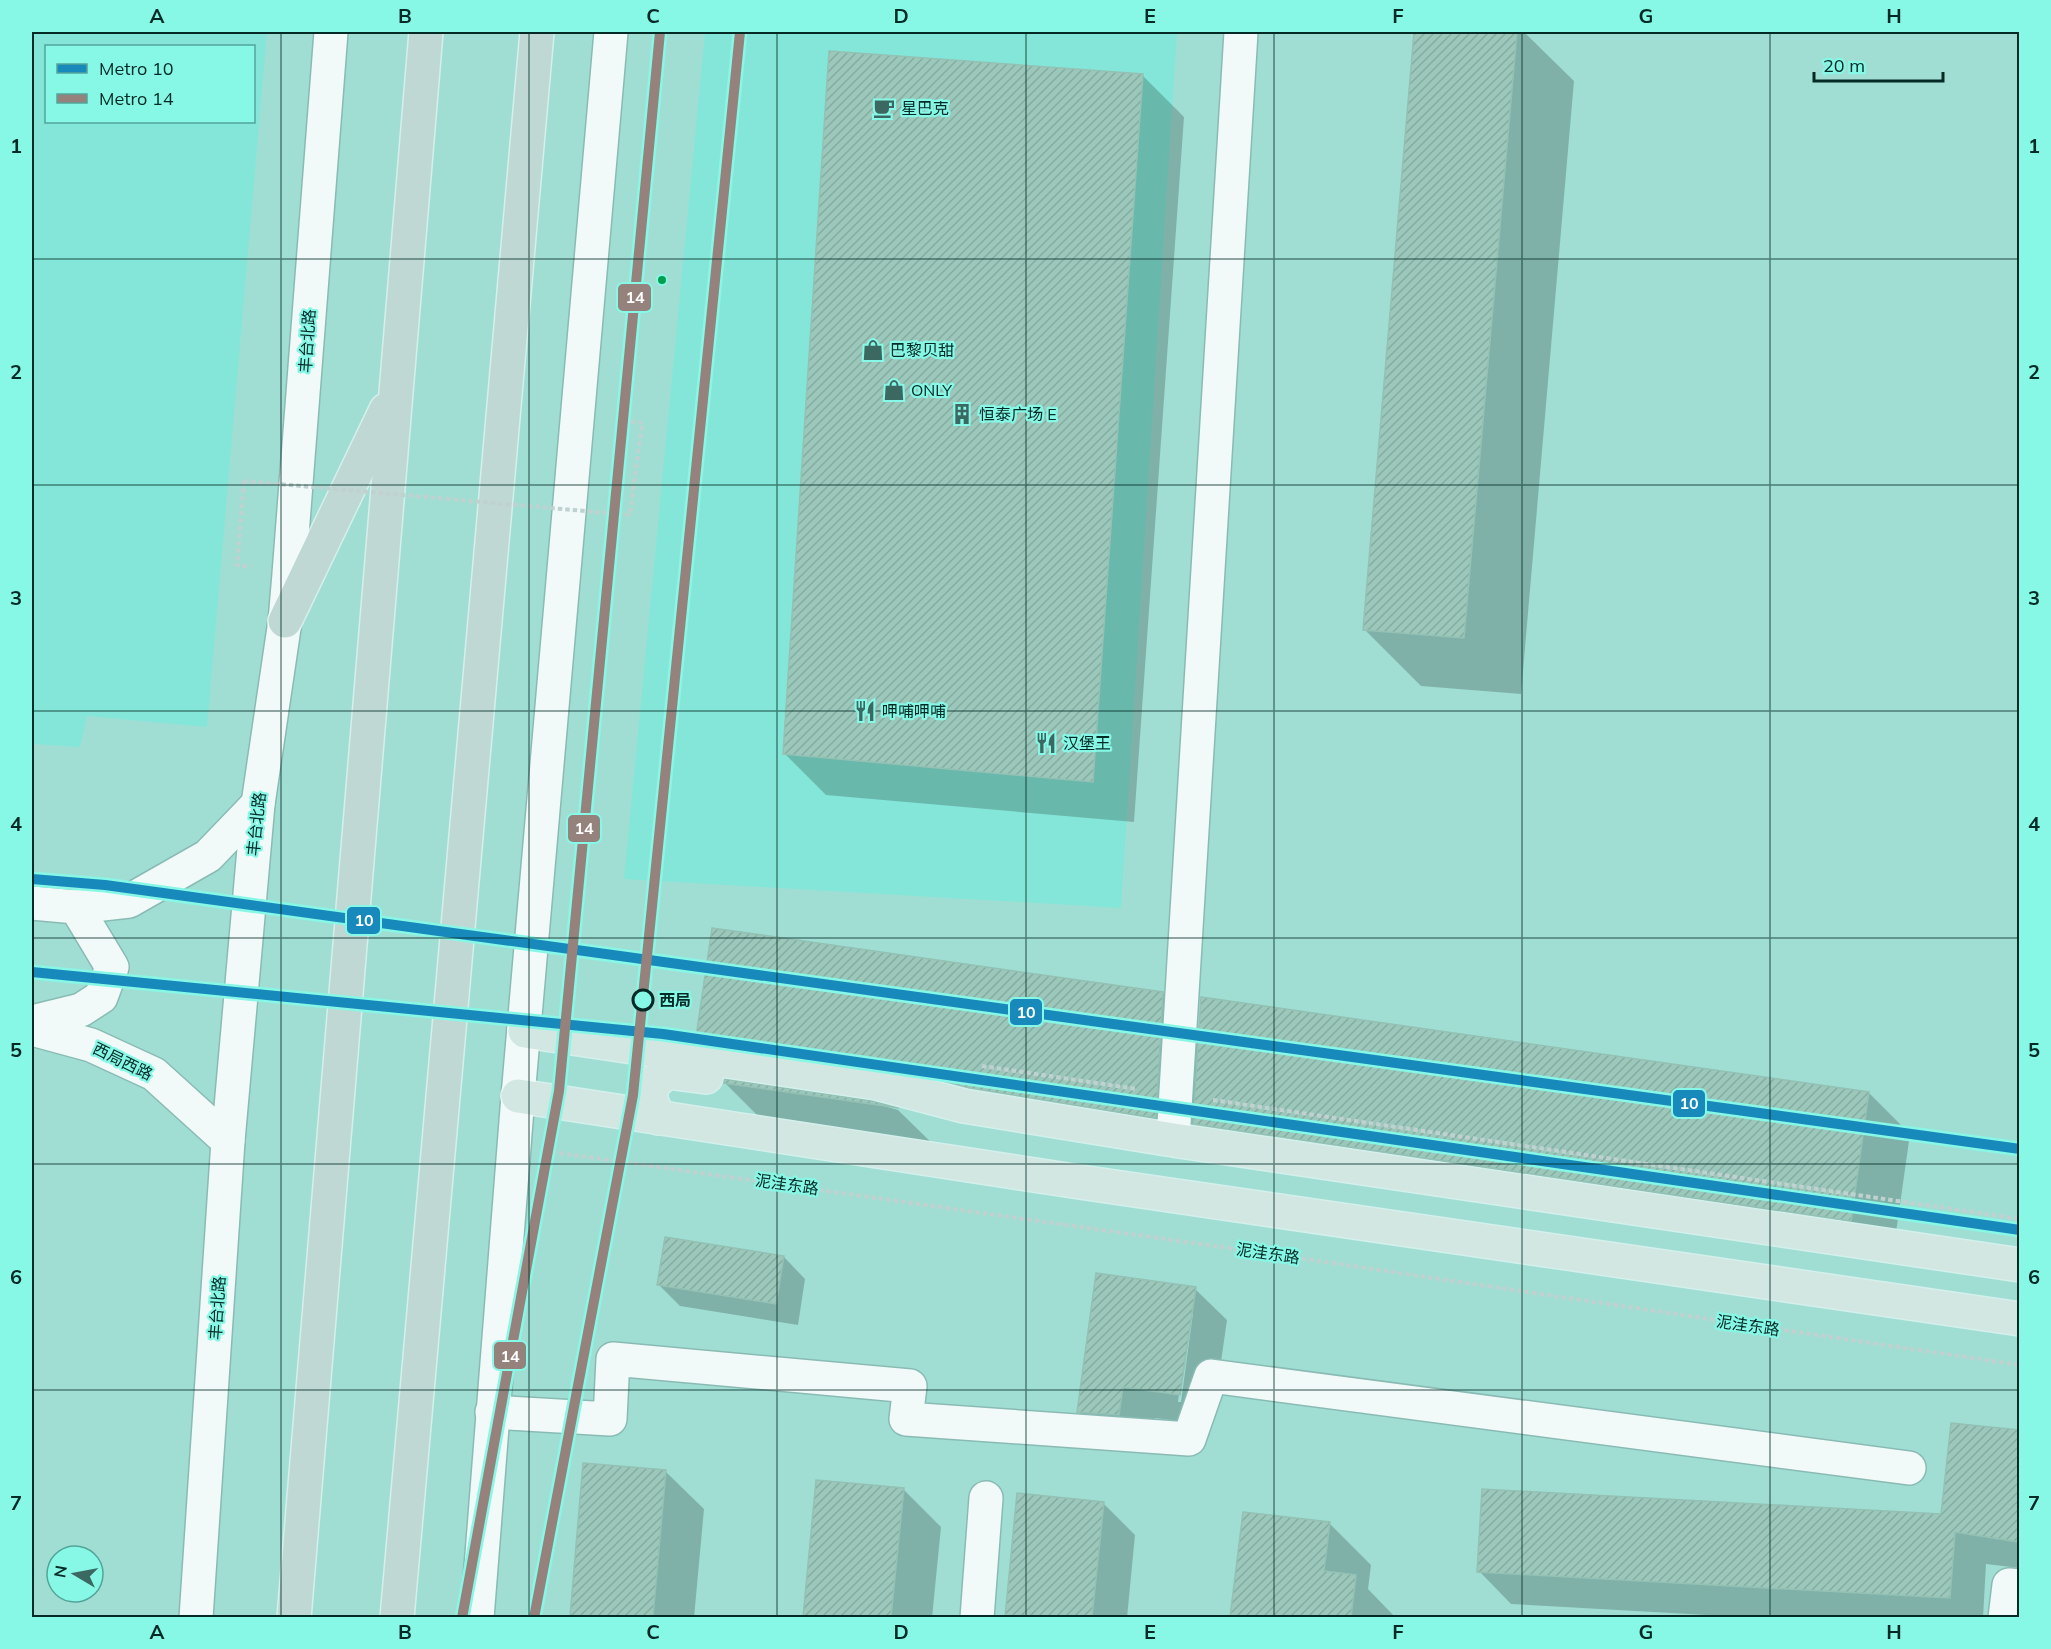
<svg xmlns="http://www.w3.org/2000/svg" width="2051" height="1649" viewBox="0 0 2051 1649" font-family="Mulish,'Noto Sans SC',sans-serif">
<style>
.built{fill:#84e6d8;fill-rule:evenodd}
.shadow{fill:#0003;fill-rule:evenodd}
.building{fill:url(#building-hatch);stroke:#93c1b4;stroke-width:1.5}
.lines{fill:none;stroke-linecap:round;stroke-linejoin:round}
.minor-casing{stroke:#89bbb4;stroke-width:36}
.major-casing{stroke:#d4f0ec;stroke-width:36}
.highway-casing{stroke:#d4f0ec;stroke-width:36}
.path{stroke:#bfd2d0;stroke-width:4;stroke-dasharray:4.5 3;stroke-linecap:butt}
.minor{stroke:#f1faf9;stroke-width:33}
.major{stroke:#d2e6e2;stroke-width:33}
.highway{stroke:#bfd8d4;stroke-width:33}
.path-bridge{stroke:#bfd2d0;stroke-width:4;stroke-dasharray:4.5 3;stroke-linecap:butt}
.metro-1-casing{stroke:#87f7e6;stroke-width:15}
.metro-2-casing{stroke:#87f7e6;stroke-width:15}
.metro-1{stroke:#178abb;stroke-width:10}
.metro-2{stroke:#96827c;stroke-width:10}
.grid{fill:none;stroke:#042a25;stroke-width:1.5;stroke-opacity:0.55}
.bus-dot{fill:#00a04f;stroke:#87f7e6;stroke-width:2}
.stop-dot{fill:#87f7e6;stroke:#042a25;stroke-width:3}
.labels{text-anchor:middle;stroke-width:4.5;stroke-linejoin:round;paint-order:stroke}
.poi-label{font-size:16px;fill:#042a25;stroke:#87f7e6;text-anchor:start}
.street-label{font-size:16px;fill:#042a25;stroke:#87f7e6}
.stop-label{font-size:16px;font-weight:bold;fill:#042a25;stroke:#87f7e6;text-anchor:start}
.line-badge{stroke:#87f7e6;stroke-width:2}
.badge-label{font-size:16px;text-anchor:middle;font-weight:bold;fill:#fff}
.neatline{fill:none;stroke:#042a25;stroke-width:2}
.grid-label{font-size:20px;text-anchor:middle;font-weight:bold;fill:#042a25}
</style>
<defs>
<pattern id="building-hatch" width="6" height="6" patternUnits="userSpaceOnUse" patternTransform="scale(1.5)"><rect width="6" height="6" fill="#9cc8bc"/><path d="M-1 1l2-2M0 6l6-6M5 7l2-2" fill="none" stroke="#85aca1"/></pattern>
</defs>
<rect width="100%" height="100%" fill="#a0ded4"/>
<g class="built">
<path d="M32 32H267L207 727 87 716 80 747 32 744ZM46 46H254V122H46Z"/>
<path d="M705 32H1177L1121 908 624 879Z"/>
</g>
<g class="shadow">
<path d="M1416 32H1524L1574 81 1521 694 1421 686 1364 629Z"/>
<path d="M1143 76 1184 117 1134 822 826 795 785 754Z"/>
<path d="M1163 993 1200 1031 1869 1093 1910 1134 1892 1261 922 1105 739 1078 698 1037Z"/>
<path d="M725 1083 873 1103 898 1110 937 1148 766 1124Z"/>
<path d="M784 1257 805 1279 798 1325 680 1306 659 1285Z"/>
<path d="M1195 1289 1227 1320 1212 1425 1155 1418 1151 1446 1110 1443 1078 1412ZM1190 1313H1193L1181 1402H1178Z"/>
<path d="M2010 1431 2020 1440V1568L1986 1564 1983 1618H1760L1511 1604 1479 1571 1943 1516Z"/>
<path d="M585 1464 665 1471 704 1509 694 1618H571Z"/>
<path d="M818 1481 903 1489 941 1527 932 1618H804Z"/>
<path d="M1018 1495 1103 1503 1135 1535 1127 1618H1006Z"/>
<path d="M1244 1514 1330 1524 1371 1565 1368 1589 1396 1618H1232Z"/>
</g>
<g class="building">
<path d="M1414 32H1517L1464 638 1363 630Z"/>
<path d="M829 51 1143 74 1093 782 783 754Z"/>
<path d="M712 928 1163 992 1156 1118 968 1088 880 1064 696 1037Z"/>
<path d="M1201 997 1869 1092 1851 1221 1193 1124Z"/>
<path d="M725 1079 873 1101 899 1108 723 1083Z"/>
<path d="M665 1237 784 1256 776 1304 657 1285Z"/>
<path d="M1096 1273 1196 1287 1180 1395 1123 1387 1119 1415 1077 1412Z"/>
<path d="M1951 1423 2019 1430V1542L1955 1532 1950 1598 1477 1572 1482 1489 1941 1514Z"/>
<path d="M583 1463 666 1470 653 1617H570Z"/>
<path d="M816 1480 904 1488 891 1617H803Z"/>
<path d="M1017 1493 1104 1502 1092 1617H1005Z"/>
<path d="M1243 1512 1330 1522 1324 1571 1356 1575 1351 1617H1230Z"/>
</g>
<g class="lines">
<defs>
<g id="minor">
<path d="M32 903 76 907 129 901 208 856 258 804"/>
<path d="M32 1022 81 1010 101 997 112 967 76 907"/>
<path d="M32 1029 91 1045 154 1074 228 1141"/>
<path d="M1173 1140 1241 32"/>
<path d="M492 1412 610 1419 613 1359 910 1386 906 1419 1189 1439 1211 1376 1909 1468"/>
<path d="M196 1618 228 1141 258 804 285 621 289 574 331 32"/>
<path d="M477 1618 518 1096 611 32"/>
<path d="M977 1618 986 1498"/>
<path d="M2005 1618 2009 1585 2020 1586"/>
</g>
<g id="major">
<path d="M525 1031 877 1083 964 1106 1173 1140 2020 1265"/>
<path d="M518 1096 1080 1182 2020 1319"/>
<path d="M659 1118 651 1101V1085L667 1072 706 1077"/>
</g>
<g id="highway">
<path d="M285 621 386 410"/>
<path d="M294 1618 426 32"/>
<path d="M397 1618 537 32"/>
</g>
</defs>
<use href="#minor" class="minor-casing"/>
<use href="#major" class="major-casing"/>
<use href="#highway" class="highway-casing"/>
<g class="path">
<path d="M616 420 642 423"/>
<path d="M244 481 237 565 251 567"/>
<path d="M982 1066 1137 1089"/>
<path d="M1213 1100 2020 1219"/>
<path d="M552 1152 1271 1254 2020 1365"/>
</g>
<use href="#minor" class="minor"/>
<use href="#major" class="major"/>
<use href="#highway" class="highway"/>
<path class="path-bridge" d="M244 481 630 515 642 423"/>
<defs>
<g id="metro-1">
<path d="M32 879 105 885 2020 1149"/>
<path d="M32 972 663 1034 2020 1230"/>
</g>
<g id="metro-2">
<path d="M462 1618 559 1091 660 32"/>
<path d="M534 1618 633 1095 740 32"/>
</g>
</defs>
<use href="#metro-1" class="metro-1-casing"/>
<use href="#metro-2" class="metro-2-casing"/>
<use href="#metro-1" class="metro-1"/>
<use href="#metro-2" class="metro-2"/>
</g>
<path class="grid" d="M281 32V1618M529 32V1618M777 32V1618M1026 32V1618M1274 32V1618M1522 32V1618M1770 32V1618M32 259H2020M32 485H2020M32 711H2020M32 938H2020M32 1164H2020M32 1390H2020"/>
<defs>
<symbol id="cafe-bare" viewBox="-9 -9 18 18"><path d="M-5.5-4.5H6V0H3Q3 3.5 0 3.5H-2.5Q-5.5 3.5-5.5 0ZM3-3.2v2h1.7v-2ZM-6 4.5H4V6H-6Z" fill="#3b6962" stroke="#87f7e6" stroke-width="2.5" paint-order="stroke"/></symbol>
<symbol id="shop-bare" viewBox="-9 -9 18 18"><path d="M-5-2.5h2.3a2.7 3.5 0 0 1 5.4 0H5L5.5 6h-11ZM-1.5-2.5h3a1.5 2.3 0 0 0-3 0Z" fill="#3b6962" stroke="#87f7e6" stroke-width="2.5" paint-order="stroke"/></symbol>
<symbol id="building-bare" viewBox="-9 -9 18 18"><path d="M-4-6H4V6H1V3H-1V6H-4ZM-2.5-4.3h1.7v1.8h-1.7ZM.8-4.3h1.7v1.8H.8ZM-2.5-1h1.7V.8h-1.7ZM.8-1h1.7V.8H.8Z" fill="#3b6962" stroke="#87f7e6" stroke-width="2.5" paint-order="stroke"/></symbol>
<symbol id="restaurant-bare" viewBox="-9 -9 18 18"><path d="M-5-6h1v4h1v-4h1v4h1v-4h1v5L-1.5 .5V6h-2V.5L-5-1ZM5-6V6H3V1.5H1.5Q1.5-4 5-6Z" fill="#3b6962" stroke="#87f7e6" stroke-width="2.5" paint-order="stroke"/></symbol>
</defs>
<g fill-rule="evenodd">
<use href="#cafe-bare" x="869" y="93" width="30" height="30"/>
<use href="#shop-bare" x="858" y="335" width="30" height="30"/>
<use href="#shop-bare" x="879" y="375" width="30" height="30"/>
<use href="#building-bare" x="947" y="399" width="30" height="30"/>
<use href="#restaurant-bare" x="850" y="696" width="30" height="30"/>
<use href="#restaurant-bare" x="1031" y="728" width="30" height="30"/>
</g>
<circle class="bus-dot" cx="662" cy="280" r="5"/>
<circle class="stop-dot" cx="643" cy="1000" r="10"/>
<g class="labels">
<g class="poi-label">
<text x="901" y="114">星巴克</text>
<text x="890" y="356">巴黎贝甜</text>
<text x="911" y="396">ONLY</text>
<text x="979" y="420">恒泰广场 E</text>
<text x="882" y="717">呷哺呷哺</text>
<text x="1063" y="749">汉堡王</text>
</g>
<g class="street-label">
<text transform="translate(307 341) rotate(-86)" y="6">丰台北路</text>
<text transform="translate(256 824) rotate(-84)" y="6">丰台北路</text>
<text transform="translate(123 1061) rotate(26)" y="6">西局西路</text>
<text transform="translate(787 1184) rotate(8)" y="6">泥洼东路</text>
<text transform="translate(1268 1253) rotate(8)" y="6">泥洼东路</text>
<text transform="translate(217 1308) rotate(-86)" y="6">丰台北路</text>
<text transform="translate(1748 1325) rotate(8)" y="6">泥洼东路</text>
</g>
<g class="stop-label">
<text x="659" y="1006">西局</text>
</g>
</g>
<g class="line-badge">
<rect x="617" y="283" width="35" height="29" rx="6" fill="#96827c"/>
<rect x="567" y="814" width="34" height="29" rx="6" fill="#96827c"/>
<rect x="346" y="906" width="35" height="29" rx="6" fill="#178abb"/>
<rect x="1009" y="998" width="34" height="28" rx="6" fill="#178abb"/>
<rect x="1672" y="1089" width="34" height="29" rx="6" fill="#178abb"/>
<rect x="493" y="1341" width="34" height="29" rx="6" fill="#96827c"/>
</g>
<g class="badge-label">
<text x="635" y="303">14</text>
<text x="584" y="834">14</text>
<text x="364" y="926">10</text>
<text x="1026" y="1018">10</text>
<text x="1689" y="1109">10</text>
<text x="510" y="1362">14</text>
</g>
<rect width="2051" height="1649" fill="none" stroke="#87f7e6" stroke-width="66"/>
<rect x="45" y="45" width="210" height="78" fill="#87f7e6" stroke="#53a599" stroke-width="1.5"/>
<rect x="57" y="64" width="30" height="9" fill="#178abb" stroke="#53a599" stroke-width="1.5"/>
<text x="99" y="75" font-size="18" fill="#042a25">Metro 10</text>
<rect x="57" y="94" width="30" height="9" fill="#96827c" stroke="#53a599" stroke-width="1.5"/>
<text x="99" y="105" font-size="18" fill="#042a25">Metro 14</text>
<g transform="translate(75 1574) rotate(280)"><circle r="28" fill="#87f7e6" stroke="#53a599" stroke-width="1.5"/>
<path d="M0-4.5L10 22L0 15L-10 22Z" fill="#3b6962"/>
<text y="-9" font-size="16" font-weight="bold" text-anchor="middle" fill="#042a25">N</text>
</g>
<path d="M1814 72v9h129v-9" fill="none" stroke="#042a25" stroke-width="3"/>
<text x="1823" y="72" font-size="18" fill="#042a25" stroke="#87f7e6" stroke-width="4.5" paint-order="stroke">20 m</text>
<rect x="33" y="33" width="1985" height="1583" class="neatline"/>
<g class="grid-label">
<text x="157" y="23">A</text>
<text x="405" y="23">B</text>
<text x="653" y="23">C</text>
<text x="901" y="23">D</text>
<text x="1150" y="23">E</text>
<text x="1398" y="23">F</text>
<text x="1646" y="23">G</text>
<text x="1894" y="23">H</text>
<text x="16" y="153">1</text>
<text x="2034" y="153">1</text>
<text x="16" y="379">2</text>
<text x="2034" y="379">2</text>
<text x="16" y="605">3</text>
<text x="2034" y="605">3</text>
<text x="16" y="831">4</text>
<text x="2034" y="831">4</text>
<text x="16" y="1057">5</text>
<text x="2034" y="1057">5</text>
<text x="16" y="1284">6</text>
<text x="2034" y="1284">6</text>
<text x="16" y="1510">7</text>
<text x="2034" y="1510">7</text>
<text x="157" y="1639">A</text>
<text x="405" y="1639">B</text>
<text x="653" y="1639">C</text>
<text x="901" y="1639">D</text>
<text x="1150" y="1639">E</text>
<text x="1398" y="1639">F</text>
<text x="1646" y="1639">G</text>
<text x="1894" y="1639">H</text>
</g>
</svg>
